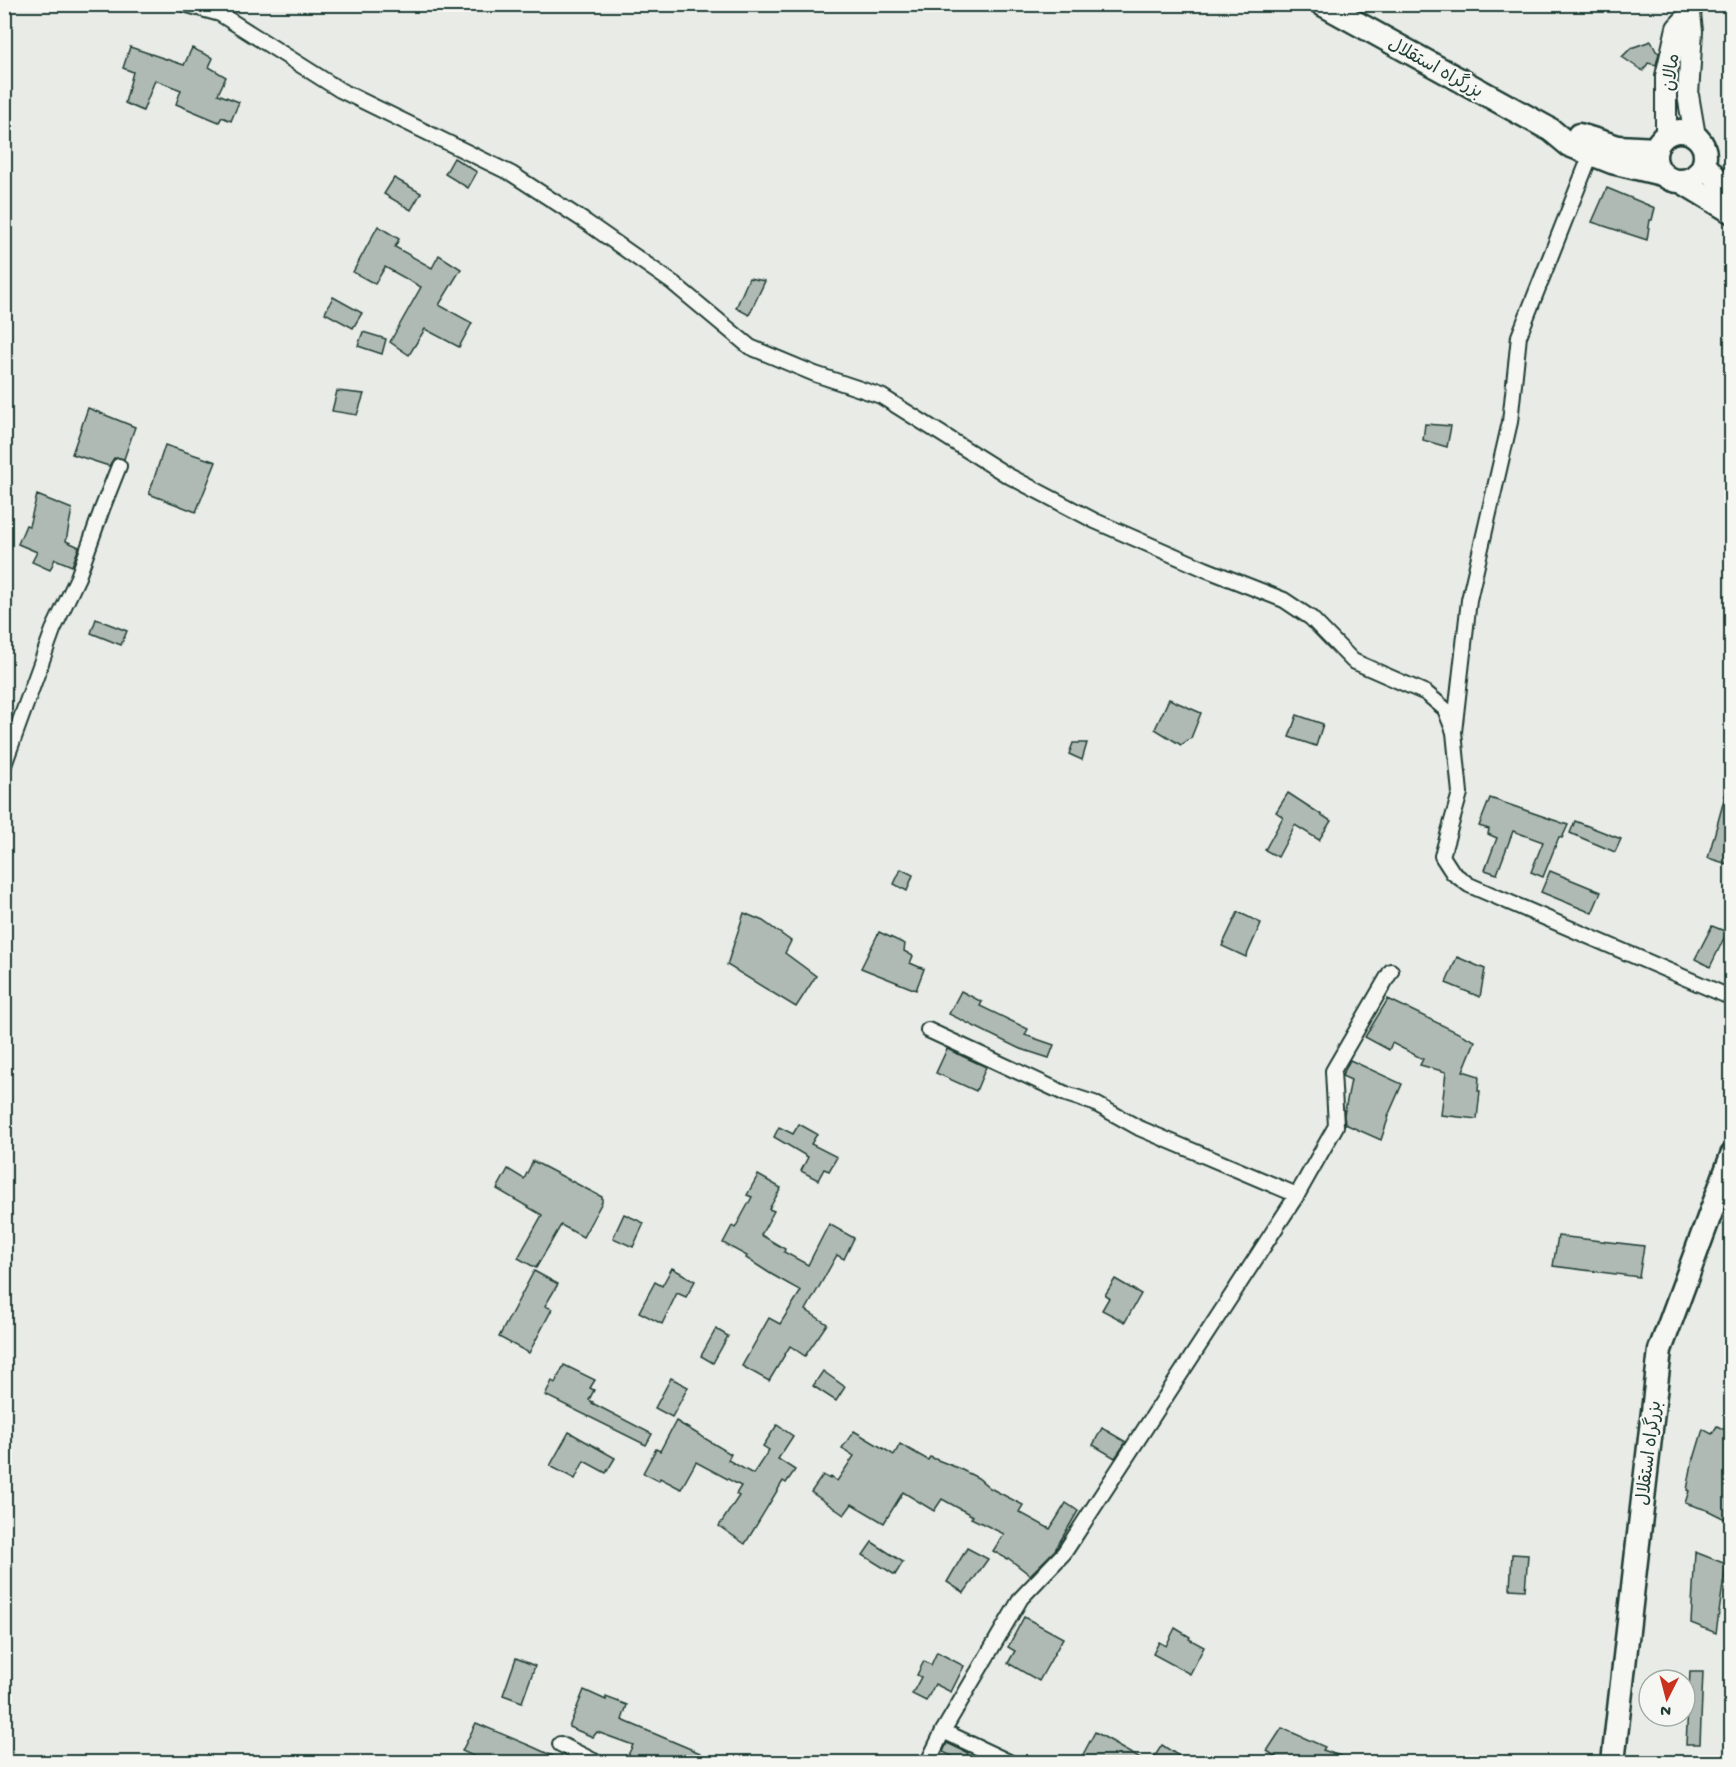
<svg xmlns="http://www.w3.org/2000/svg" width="1736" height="1767" viewBox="0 0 1736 1767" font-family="'Gochi Hand','Playpen Sans Arabic',sans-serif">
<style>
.building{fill:#b0bab5;stroke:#1f3d34;stroke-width:1.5}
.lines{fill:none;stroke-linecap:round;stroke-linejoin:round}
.minor-casing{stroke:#1f3d34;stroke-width:18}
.secondary-casing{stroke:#1f3d34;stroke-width:24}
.trunk-casing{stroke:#1f3d34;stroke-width:27}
.minor{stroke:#f6f6f2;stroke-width:14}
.secondary{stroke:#f6f6f2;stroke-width:20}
.trunk{stroke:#f6f6f2;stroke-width:22}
.labels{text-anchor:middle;stroke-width:4.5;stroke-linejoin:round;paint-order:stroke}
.street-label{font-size:18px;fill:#1f3d34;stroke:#f6f6f2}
</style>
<rect width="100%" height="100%" fill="#e9ebe7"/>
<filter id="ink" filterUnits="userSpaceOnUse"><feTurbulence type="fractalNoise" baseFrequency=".0167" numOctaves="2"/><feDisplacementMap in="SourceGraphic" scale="12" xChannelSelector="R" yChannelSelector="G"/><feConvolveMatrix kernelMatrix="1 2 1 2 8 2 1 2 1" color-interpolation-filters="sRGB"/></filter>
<g filter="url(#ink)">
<g class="building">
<path d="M1651 41 1656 51 1659 53 1656 65 1648 63 1643 71 1622 57 1631 48Z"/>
<path d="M130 47 184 65 192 48 213 58 209 67 226 77 218 94 239 102 231 121 222 117 219 122 176 104 181 90 155 80 143 111 125 103 133 72 123 68Z"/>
<path d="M454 158 477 172 468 188 445 174Z"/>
<path d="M394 178 421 193 411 210 384 194Z"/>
<path d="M1607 188 1655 208 1652 220H1650L1647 240 1592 222Z"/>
<path d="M378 226 399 239 395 247 432 268 439 255 461 269 439 305 472 323 459 347 425 329 409 355 390 342 421 287 385 267 375 284 353 272Z"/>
<path d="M749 278 765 281 749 315 736 308Z"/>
<path d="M333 297 362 313 353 328 325 313Z"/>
<path d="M363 332 386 339 382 354 358 346Z"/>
<path d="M337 391 364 394 357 415 332 411Z"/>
<path d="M88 408 135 427 124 459 114 458 109 466 72 454Z"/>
<path d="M1425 424 1451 426 1447 447 1423 440Z"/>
<path d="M165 445 216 462 196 512 149 494Z"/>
<path d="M37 495 72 509 66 541 79 547 72 566 55 559 50 570 32 562 37 552 18 544 26 525 29 526Z"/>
<path d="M96 619 127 631 121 645 91 633Z"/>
<path d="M1169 699 1201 713 1191 738 1181 745 1155 729Z"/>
<path d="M1297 715 1323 724 1316 746 1289 737Z"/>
<path d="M1073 743H1087L1082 760 1069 754Z"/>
<path d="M1727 789 1731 790V865L1708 858Z"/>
<path d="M1288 793 1331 821 1319 840 1295 825 1278 857 1265 850 1283 817 1276 812Z"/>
<path d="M1490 798 1568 825 1562 838 1559 837 1543 877 1531 872 1543 842 1513 831 1497 874 1485 870 1497 838 1488 834 1489 829 1479 826Z"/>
<path d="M1575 821 1621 839 1615 852 1570 833Z"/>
<path d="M901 869 913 875 907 891 894 884Z"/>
<path d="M1550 871 1601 892 1592 913 1541 892Z"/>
<path d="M1238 912 1261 923 1246 957 1222 946Z"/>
<path d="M744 913 763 921 791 941 785 953 816 976 796 1007 727 965Z"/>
<path d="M1712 926 1727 932 1710 967 1695 959Z"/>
<path d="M879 932 905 944 904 951 913 956 910 963 924 969 916 990 861 968Z"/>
<path d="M1457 957 1485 969 1480 997 1446 983Z"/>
<path d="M961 991 982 1002 980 1006 1028 1029 1025 1035 1054 1045 1049 1058 1018 1048 949 1014Z"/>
<path d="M1388 999 1475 1041 1463 1071 1479 1076 1478 1091H1480L1477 1119 1441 1115 1446 1072 1420 1065 1423 1059 1392 1043 1389 1050 1365 1037Z"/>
<path d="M947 1049 986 1067 976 1091 936 1073Z"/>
<path d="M1350 1060 1402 1084 1388 1116H1389L1381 1140 1345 1124 1344 1115 1351 1080 1342 1076Z"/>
<path d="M799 1124 817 1134 811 1144 837 1157 829 1171 824 1169 818 1180 801 1171 808 1157 774 1137 779 1127 793 1134Z"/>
<path d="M533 1161 602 1197V1202L583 1237 561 1225 536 1268 518 1258 542 1215 497 1189 508 1169 524 1179Z"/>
<path d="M758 1175 781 1188 769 1209 774 1211 761 1235 785 1249 784 1252 808 1265 829 1224 854 1238 844 1259 837 1255 806 1310 827 1324 805 1356 790 1346 769 1381 742 1366 769 1318 780 1324 801 1291 771 1274 746 1258 747 1256 723 1243 732 1226 735 1228 752 1197 747 1195Z"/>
<path d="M624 1214 644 1223 633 1247 613 1238Z"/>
<path d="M1558 1236 1644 1246 1639 1277 1553 1266Z"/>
<path d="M672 1268 695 1281 686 1297 677 1293 662 1324 639 1312 655 1282 662 1286Z"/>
<path d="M534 1271 558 1284 545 1306 552 1309 529 1353 499 1337Z"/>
<path d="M1115 1279 1141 1294 1125 1322 1102 1310 1109 1298 1105 1295Z"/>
<path d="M716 1329 728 1336 713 1363 701 1356Z"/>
<path d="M564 1365 595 1380 590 1388 594 1390 589 1400 593 1402 592 1403 652 1434 646 1445 545 1395 552 1381 555 1383Z"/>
<path d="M823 1371 845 1387 836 1401 813 1386Z"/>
<path d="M671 1378 688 1387 672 1417 655 1408Z"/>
<path d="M676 1421 731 1454 728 1460 753 1474 769 1450 763 1446 777 1425 793 1436 778 1459 795 1470 786 1483 783 1481 745 1544 719 1526 739 1496 736 1494 741 1486 696 1462 681 1489 660 1478 659 1481 643 1473 656 1449 660 1451Z"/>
<path d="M1717 1426 1731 1433V1522L1707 1510 1685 1503 1689 1491 1687 1490 1693 1458 1694 1459 1703 1429 1712 1434Z"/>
<path d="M1102 1428 1126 1442 1115 1458 1093 1445Z"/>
<path d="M854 1431 894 1455 900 1444 928 1460 930 1457 958 1468 978 1478 990 1488 1023 1505 1019 1512 1050 1529 1066 1503 1078 1511 1055 1550 1030 1575 1008 1558 1007 1559 993 1551 1004 1534 971 1518 973 1516 942 1499 934 1511 903 1492 884 1523 852 1504 844 1515 811 1492 823 1475 830 1479 831 1477 837 1481 854 1456 842 1448Z"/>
<path d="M569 1432 615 1458 606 1473 584 1461 575 1479 550 1466Z"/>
<path d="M872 1542 903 1562 895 1575 863 1555Z"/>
<path d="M967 1548 988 1559 964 1593 947 1582Z"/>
<path d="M1695 1552 1726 1564 1716 1633 1691 1623Z"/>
<path d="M1512 1554 1528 1555 1525 1590 1510 1589Z"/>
<path d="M1024 1617 1063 1638 1039 1681 1008 1663 1015 1651 1008 1647Z"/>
<path d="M1175 1628 1190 1637 1189 1639 1204 1647 1190 1674 1153 1654 1159 1642 1166 1646Z"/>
<path d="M937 1652 964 1666 951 1692 935 1684 926 1701 912 1694 921 1677 917 1675 924 1661 931 1665Z"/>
<path d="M516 1658 535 1666 522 1702 503 1695Z"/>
<path d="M1690 1672H1703L1700 1744H1686Z"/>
<path d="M584 1690 606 1700V1697L627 1705 622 1720 700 1753 696 1762H646L628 1755 633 1745 597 1732 593 1737 569 1727Z"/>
<path d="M476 1723 533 1747 566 1762H486L462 1751Z"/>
<path d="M1282 1728 1325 1747 1323 1750 1352 1760V1762H1284L1267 1751Z"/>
<path d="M1095 1732 1115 1743 1114 1744 1146 1762H1079Z"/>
<path d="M947 1743 968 1753 964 1762 943 1752Z"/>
<path d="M1162 1745 1188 1762H1151Z"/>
</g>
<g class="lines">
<defs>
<g id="minor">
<path d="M184 4 220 14 340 90 512 174 586 222 673 283 750 347 815 374 881 396 1007 475 1095 521 1205 569 1284 600 1311 618 1353 661 1426 693 1445 709 1454 732"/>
<path d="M1591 154 1519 336 1510 422 1469 600 1454 732 1460 793 1442 856 1453 873 1469 885 1732 998"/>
<path d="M4 765 53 630 78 577 102 509 119 466"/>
<path d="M4 803V808"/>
<path d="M928 1030 1066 1094 1094 1103 1139 1128 1297 1195"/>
<path d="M943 1731 1009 1762"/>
<path d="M560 1744 596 1762"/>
<path d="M928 1762 943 1731 1021 1598 1064 1553 1297 1195 1336 1126 1333 1071 1391 971"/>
</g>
<g id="secondary">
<path d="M1693 4 1690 14 1692 31 1688 95 1695 136"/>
<path d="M1666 135V76L1677 28 1690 14"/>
</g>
<g id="trunk">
<path d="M1322 4 1551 130 1569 145 1612 162 1662 174"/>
<circle cx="1680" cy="156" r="25"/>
<path d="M1579 135 1618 147 1656 149"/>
<path d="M1704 164 1732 196"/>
<path d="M1681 181 1732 212"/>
<path d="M1613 1762 1660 1350 1732 1155"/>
</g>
</defs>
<use href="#minor" class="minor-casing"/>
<use href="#secondary" class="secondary-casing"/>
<use href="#trunk" class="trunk-casing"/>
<use href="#minor" class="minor"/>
<use href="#secondary" class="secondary"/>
<use href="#trunk" class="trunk"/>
</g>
</g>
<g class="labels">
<g class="street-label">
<text transform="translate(1436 67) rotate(29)" y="6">بزرگراه استقلال</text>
<text transform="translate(1670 72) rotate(-82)" y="6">مالان</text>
<text transform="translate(1648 1453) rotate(-83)" y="6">بزرگراه استقلال</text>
</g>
</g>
<rect width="1736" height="1767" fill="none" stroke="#f6f6f2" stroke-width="24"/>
<rect x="12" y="12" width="1712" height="1743" fill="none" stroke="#1f3d34" stroke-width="2" filter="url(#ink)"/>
<g transform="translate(1667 1698) rotate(186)"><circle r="28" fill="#f6f6f2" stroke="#a0aca6" stroke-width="1.5"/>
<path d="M0-4.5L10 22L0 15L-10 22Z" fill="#c8321e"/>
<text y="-9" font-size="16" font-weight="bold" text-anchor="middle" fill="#1f3d34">N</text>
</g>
</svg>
